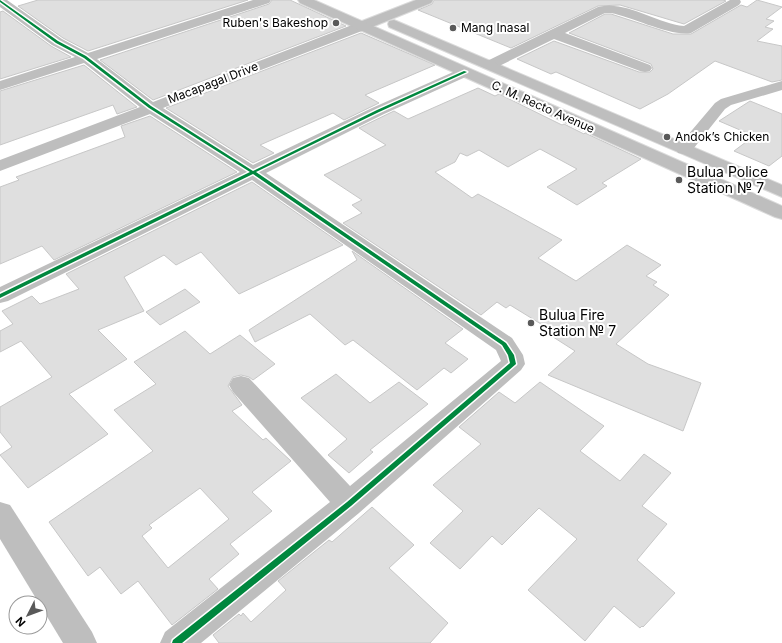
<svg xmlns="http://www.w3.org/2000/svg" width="782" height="643" viewBox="0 0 782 643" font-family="Inter,sans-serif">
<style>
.building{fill:#dfdfdf;stroke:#c7c7c7;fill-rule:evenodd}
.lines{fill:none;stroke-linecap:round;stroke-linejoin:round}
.major-casing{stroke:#dbdbdb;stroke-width:2}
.highway-casing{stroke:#dbdbdb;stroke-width:2}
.minor{fill:#bebebe;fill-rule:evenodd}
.major{fill:#bebebe;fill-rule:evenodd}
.highway{fill:#bebebe;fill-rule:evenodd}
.cycleway-casing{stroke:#fff;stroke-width:3}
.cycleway{fill:#00873e;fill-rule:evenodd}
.poi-dot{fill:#595959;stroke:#fff;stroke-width:1.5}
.labels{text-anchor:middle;stroke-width:4;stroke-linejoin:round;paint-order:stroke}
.far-poi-label{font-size:12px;fill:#000;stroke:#fff;text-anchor:start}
.far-street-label{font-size:12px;fill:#000;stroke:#fff}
.poi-label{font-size:14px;fill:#000;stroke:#fff;text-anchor:start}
</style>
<rect width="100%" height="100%" fill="#fff"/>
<g class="building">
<path d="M38 0H248L88 51 63 38 18 6Z"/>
<path d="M272 0H290L346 26 153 100 100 60 269 4Z"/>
<path d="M434 0H723L726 1 684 24 620 5 598 6 511 48 418 10 432 4Z"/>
<path d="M757 0 782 7 766 19 774 21 765 27 773 29 757 41 782 46V80L772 82 715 61 668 94 640 109 556 72 551 74 517 59 554 41 639 72H650L653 69 651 64 569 33 605 14H611L673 34H691L741 5 747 7Z"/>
<path d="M3 11 51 46 71 57 0 79V12Z"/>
<path d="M361 33 435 65 365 95 379 103 344 120 333 113 260 145 274 153 253 163 166 108Z"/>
<path d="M84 65 137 107 117 114 113 105 0 145V91Z"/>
<path d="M478 88 495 96 499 94 562 125 564 124 584 134 585 133 641 159 602 183 607 186 577 205 547 187 577 169 540 149 508 167 479 150 467 156 460 153 455 162 435 172 472 198 478 194 562 240 538 258 576 281 627 245 661 265 646 276 657 282 653 285 669 295 616 344 648 364 701 383 683 431 548 375 575 351 550 335 554 332 510 305 506 308 497 302 481 315 343 223 362 213 352 205 362 200 324 175 386 145 359 128 394 111 408 119Z"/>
<path d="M750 101 782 114V156L769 166 734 151 754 136 719 121Z"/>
<path d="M150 116 237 172 54 260 42 246 0 264V187L19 180 16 177 125 137 121 126Z"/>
<path d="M252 182 343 245 239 294 201 252 176 265 164 255 124 277 144 311 98 330 127 359 69 394 108 434 28 488 0 455 12 447 0 432V407L52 377 21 341 0 352V331L13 324 2 311 32 296 40 304 79 289 66 274Z"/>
<path d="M352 251 463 329 445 343 468 359 451 373 444 368 417 390 353 340 345 345 310 314 255 342 249 330 357 260Z"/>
<path d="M185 289 200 302 160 325 146 312Z"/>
<path d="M185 331 210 354 240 335 275 364 253 380 249 377 241 375 233 377 228 386 242 405 232 411 263 440 266 438 291 461 252 492 272 511 230 544 239 554 209 579 218 589 172 625 138 581 121 594 100 567 88 576 49 522 153 451 114 410 156 384 134 362ZM200 488 229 519 168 568 142 536 152 528 149 525Z"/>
<path d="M336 374 370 403 399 382 428 404 370 450 373 452 349 473 328 455 347 439 301 398Z"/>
<path d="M540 382 604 426 580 451 620 481 644 454 671 473 642 506 667 524 637 560 675 593 643 627 642 626 640 628 614 606 585 641 528 590 577 539 539 508 502 545 492 536 460 569 430 543 463 511 433 485 481 444 459 427 499 392 515 403Z"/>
<path d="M372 507 414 545 389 568 448 623 430 643H219L213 635 239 614 241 616 243 613 251 622 286 590 278 581 329 540 332 542Z"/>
</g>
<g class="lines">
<defs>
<path id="major" d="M416 0H433L431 3 367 29H357L356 26 357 23Z"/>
<g id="highway">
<path d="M298 0H314L782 206V219L775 217 300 3Z"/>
<path d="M394 20 782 185V197L389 27 388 24 389 21Z"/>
</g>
</defs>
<use href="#major" class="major-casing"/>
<use href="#highway" class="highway-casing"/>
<g class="minor">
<path d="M0 0H7L62 39 88 53 253 0H271L269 3 97 59 153 102 357 23H367L368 26 367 29 163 108 253 165 372 108 460 69 465 68 470 69 472 72 470 75 384 114 266 173 512 338 523 355 525 364 521 370 359 513 201 643H160L165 632 330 502 233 392 229 385 233 378 241 376 249 378 350 486 501 361 496 350 252 180 8 301 0 303V287L240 172 150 114 0 171V160L140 107 84 63 0 90V81L75 57 52 45 0 7Z"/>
<path d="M730 0H740L741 2 739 5 691 33C672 37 632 17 611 13H605L565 33 650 65 652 68 650 71 645 72 640 71 554 39 495 68 490 69 485 68 483 65 485 62 598 7C627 0 655 23 684 26Z"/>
<path d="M782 81V90L731 105 725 109 690 153 684 154 678 153 676 149 715 103 721 99Z"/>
<path d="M0 502 10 505 92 632 97 643H63L0 539Z"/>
</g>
<use href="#major" class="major"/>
<use href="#highway" class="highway"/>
<defs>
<path id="cycleway" d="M0 0 58 41 86 56 151 106 253 171 377 110 464 71 467 72 379 112 256 172 506 343 514 355 516 364 351 506 182 643H172L173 640 347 502 510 363 508 355 502 345 253 174 0 298V294L250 172 149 108 84 58 56 43 0 2Z"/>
</defs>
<use href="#cycleway" class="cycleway-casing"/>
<use href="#cycleway" class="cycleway"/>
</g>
<g class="poi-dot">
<circle cx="336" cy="23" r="4"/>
<circle cx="453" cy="28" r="4"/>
<circle cx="667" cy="137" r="4"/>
<circle cx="679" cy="180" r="4"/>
<circle cx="531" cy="323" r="4"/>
</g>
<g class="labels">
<g class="far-poi-label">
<text x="328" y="27" text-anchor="end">Ruben's Bakeshop</text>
<text x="461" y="32">Mang Inasal</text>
<text x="675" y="141">Andok’s Chicken</text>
</g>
<g class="far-street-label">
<text transform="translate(213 83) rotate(-21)" y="4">Macapagal Drive</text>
<text transform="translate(543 107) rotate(24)" y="4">C. M. Recto Avenue</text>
</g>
<g class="poi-label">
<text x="687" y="177">Bulua Police<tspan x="687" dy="16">Station № 7</tspan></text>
<text x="539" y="320">Bulua Fire<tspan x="539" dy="16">Station № 7</tspan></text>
</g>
</g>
<g transform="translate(28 615) rotate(228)"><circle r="19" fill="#ffffff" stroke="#999999"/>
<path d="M0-3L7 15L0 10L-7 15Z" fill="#595959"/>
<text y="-6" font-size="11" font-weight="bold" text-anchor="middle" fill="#000000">N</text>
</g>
</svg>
